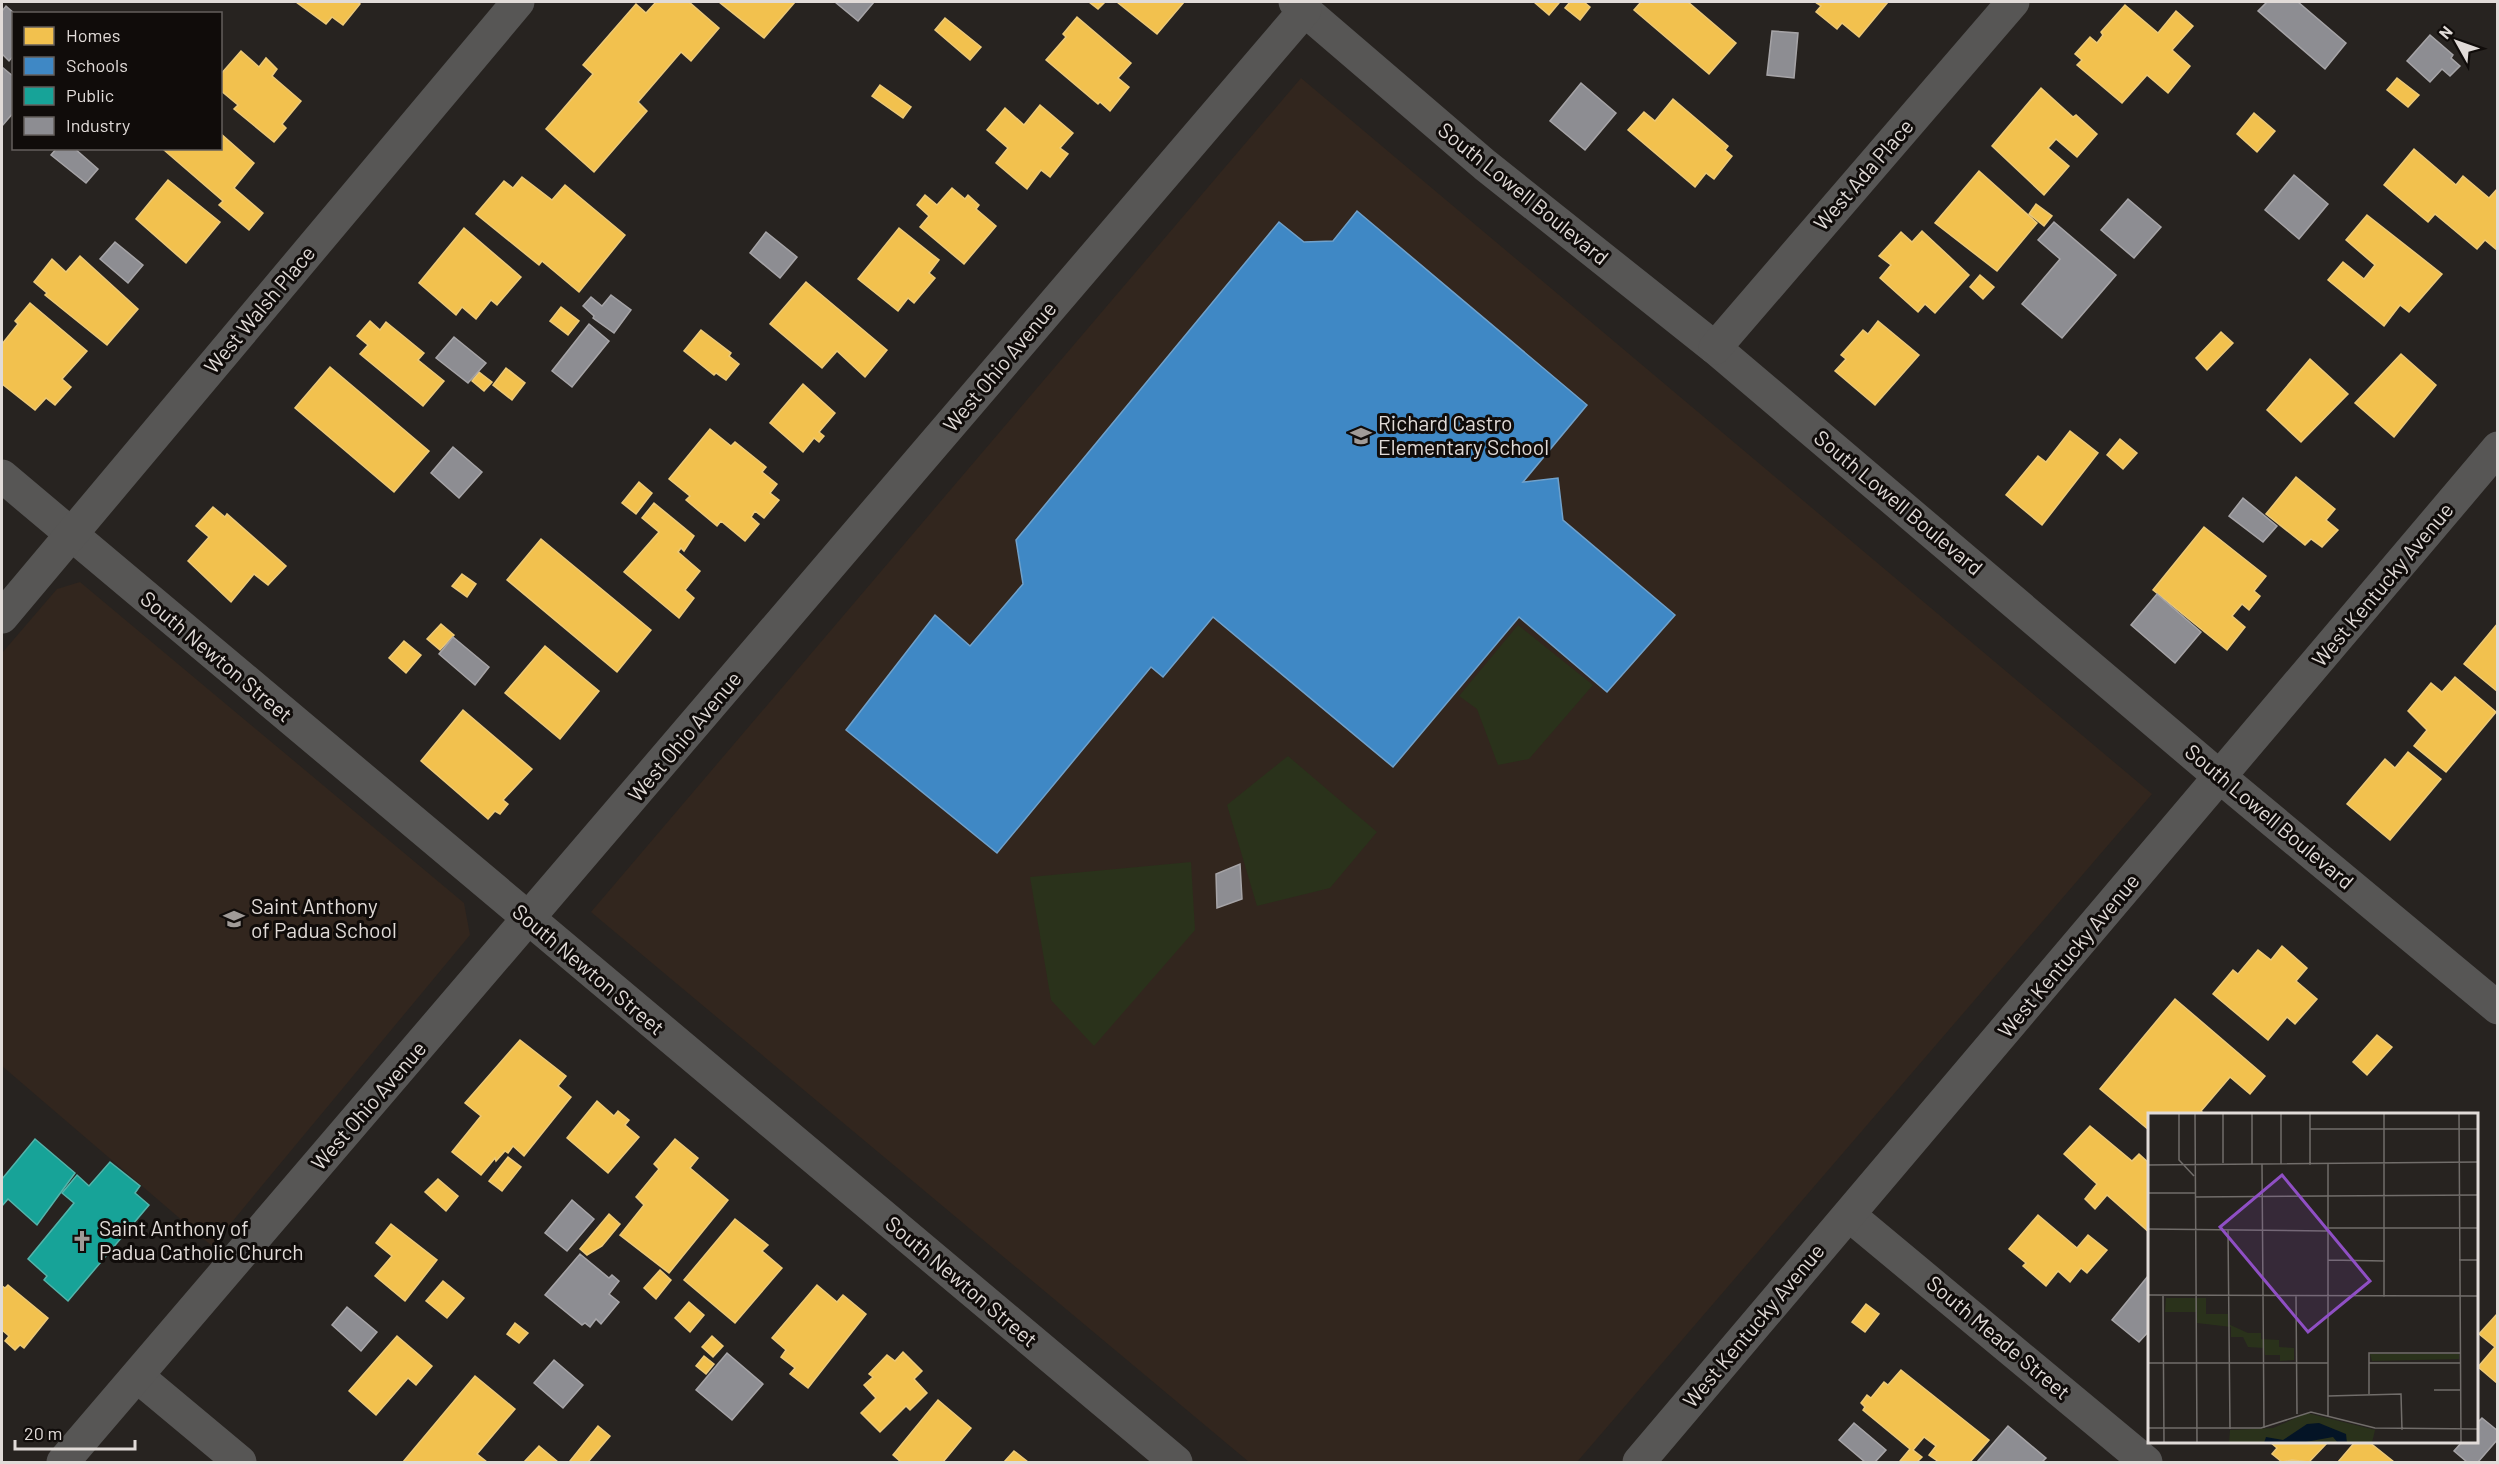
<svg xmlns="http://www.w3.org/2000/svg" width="2499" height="1464" viewBox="0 0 2499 1464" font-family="Barlow,sans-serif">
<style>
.built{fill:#32261e}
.green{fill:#2a321b}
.homes{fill:#f2c14e;stroke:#edc977;stroke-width:1.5}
.schools{fill:#3f88c5;stroke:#70a1cb;stroke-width:1.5}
.public{fill:#17a398;stroke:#54b4ab;stroke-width:1.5}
.industry{fill:#8d8d92;stroke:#a6a4a7;stroke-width:1.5}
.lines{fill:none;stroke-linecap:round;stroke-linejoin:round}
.minor{stroke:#575655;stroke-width:33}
.labels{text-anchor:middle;stroke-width:6;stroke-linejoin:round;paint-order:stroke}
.street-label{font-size:21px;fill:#e1dbd8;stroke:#100c0a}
.poi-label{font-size:21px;fill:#e1dbd8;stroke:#100c0a;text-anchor:start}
.inset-road{fill:none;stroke:#716d6a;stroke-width:1.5}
.view{fill:#8f4fc4;fill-opacity:0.15;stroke:#8f4fc4;stroke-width:3}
.inset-edge{fill:none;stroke:#e1dbd8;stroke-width:3}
</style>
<rect width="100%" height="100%" fill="#272320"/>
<g class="built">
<path d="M1301 78 2152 794 1577 1462H1249L591 912Z"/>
<path d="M80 582 464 903 470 935 212 1246 2 1066V653L57 589Z"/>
</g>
<g class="green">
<path d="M1518 625 1593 685 1529 759 1498 765 1477 709 1459 696Z"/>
<path d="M1288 756 1377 832 1330 888 1257 906 1227 805Z"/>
<path d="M1191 862 1195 930 1094 1046 1051 1000 1030 877Z"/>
</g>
<g class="homes">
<path d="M296 2H357L360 4 343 25 332 17 326 24Z"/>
<path d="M656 2H689L719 28 691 61 681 52 638 102 647 111 594 172 546 129 593 74 583 65 636 4 646 13Z"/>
<path d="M719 2H795L764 38Z"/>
<path d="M1089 2H1105L1098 9Z"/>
<path d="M1117 2H1184L1157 34Z"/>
<path d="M1534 2H1557L1559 3 1549 15Z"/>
<path d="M1570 2H1584L1590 7 1580 20 1565 8Z"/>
<path d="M1641 2H1688L1736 43 1709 74 1634 10Z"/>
<path d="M1815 2H1888L1859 37 1842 23 1837 29 1816 12 1821 6Z"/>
<path d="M2125 5 2158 33 2176 11 2193 26 2172 50 2190 66 2168 93 2147 75 2122 103 2077 65 2082 60 2075 54 2090 37 2097 43 2103 35 2101 32Z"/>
<path d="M1077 17 1131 63 1118 78 1129 87 1110 111 1100 102 1098 104 1046 60 1066 37 1063 34Z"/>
<path d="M945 18 981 47 970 60 935 30Z"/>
<path d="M241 51 259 67 266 58 277 69 272 76 301 101 282 124 286 128 274 142 234 109 238 105 220 90V75Z"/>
<path d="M2397 78 2419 95 2408 107 2387 90Z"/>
<path d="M880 85 911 107 903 118 872 96Z"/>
<path d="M2041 88 2073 117 2076 115 2097 134 2077 157 2056 139 2048 148 2069 166 2044 195 1992 146Z"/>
<path d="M1673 99 1728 146 1725 150 1732 156 1714 179 1706 173 1695 187 1628 130 1644 112 1655 121Z"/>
<path d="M1040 105 1073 133 1060 148 1068 154 1050 177 1041 170 1027 189 996 163 1008 148 987 130 1005 108 1024 125Z"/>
<path d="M2254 113 2275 131 2257 152 2237 134Z"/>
<path d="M220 133 254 163 234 188 263 213 249 230 219 205 223 201 164 150 220 148Z"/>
<path d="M2414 149 2456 185 2463 176 2489 198 2498 188V251L2485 240 2477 249 2435 214 2428 222 2384 185Z"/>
<path d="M1979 171 2037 223 1997 271 1935 223Z"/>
<path d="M522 177 552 200 565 185 625 235 579 292 542 261 539 265 476 214 504 181 513 188Z"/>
<path d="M168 180 220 222 186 263 136 219Z"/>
<path d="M952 188 965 199 968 195 979 205 976 209 996 226 964 264 920 227 929 216 917 205 925 195 937 205Z"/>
<path d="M2036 204 2052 216 2044 226 2029 214Z"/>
<path d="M2367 215 2442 274 2409 312 2400 305 2384 326 2328 280 2343 262 2364 279 2375 265 2346 240Z"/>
<path d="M464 228 521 277 497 305 491 300 476 319 462 307 456 315 419 283Z"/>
<path d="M899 228 939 260 929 273 935 278 914 303 908 298 898 311 858 279Z"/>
<path d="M1922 231 1969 275 1935 313 1925 304 1918 312 1880 278 1891 265 1879 256 1901 232 1912 242Z"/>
<path d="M80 256 138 309 107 345 45 295 47 293 34 282 52 259 66 272Z"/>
<path d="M1980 275 1994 287 1983 299 1970 287Z"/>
<path d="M806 282 887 350 865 377 837 351 822 368 770 324Z"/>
<path d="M30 303 87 351 62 379 71 387 55 405 46 398 35 410 2 384V344L18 324 15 321Z"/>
<path d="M561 307 579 321 568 335 550 321Z"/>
<path d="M370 321 380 330 386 322 424 353 418 360 444 381 423 406 360 354 368 345 357 336Z"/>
<path d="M1878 321 1919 355 1875 405 1835 371 1846 359 1841 355 1863 330 1868 334Z"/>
<path d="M701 330 731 353 729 356 739 364 726 380 716 373 714 375 684 351Z"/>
<path d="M2221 332 2233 343 2207 370 2196 358Z"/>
<path d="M2401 354 2436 385 2394 437 2355 403Z"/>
<path d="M2310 359 2348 394 2301 442 2267 410Z"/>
<path d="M330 367 429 451 394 492 295 408Z"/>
<path d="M506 368 525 383 512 400 493 385Z"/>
<path d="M479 372 492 382 484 391 472 381Z"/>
<path d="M803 384 835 413 819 432 824 436 819 442 814 438 803 452 770 423Z"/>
<path d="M710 429 731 446 735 442 766 467 762 472 777 484 770 493 779 500 764 518 755 511 751 517 759 524 745 541 721 521 717 526 686 500 690 496 669 479Z"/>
<path d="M2070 431 2098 453 2042 525 2006 495 2038 456 2046 462Z"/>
<path d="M2120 439 2137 453 2123 469 2107 455Z"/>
<path d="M2296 477 2335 509 2326 520 2338 530 2322 547 2311 539 2305 545 2266 514Z"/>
<path d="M639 482 652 493 636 514 622 503Z"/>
<path d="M654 503 694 536 684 551 681 548 678 552 700 571 685 590 694 598 679 618 624 572 659 532 642 518Z"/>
<path d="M213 507 225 517 227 514 286 566 268 585 254 574 231 602 188 561 209 537 196 526Z"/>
<path d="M2204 527 2266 576 2254 591 2260 596 2249 610 2242 604 2232 616 2245 627 2227 650 2153 590Z"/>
<path d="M541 539 651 630 617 672 507 580Z"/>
<path d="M462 574 476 584 467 597 452 586Z"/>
<path d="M2498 623V692L2464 664Z"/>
<path d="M441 624 454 635 440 650 427 639Z"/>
<path d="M404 641 421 655 406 673 389 658Z"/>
<path d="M545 646 599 691 560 739 505 693Z"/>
<path d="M2455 677 2496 712 2446 772 2414 746 2427 730 2408 711 2431 683 2442 692Z"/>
<path d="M463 710 532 769 503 800 508 804 500 814 495 811 488 819 421 761Z"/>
<path d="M2408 752 2441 779 2390 840 2347 804 2385 759 2395 768Z"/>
<path d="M2282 946 2307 968 2296 981 2317 999 2295 1024 2287 1017 2268 1040 2213 994 2233 970 2238 974 2258 950 2271 960Z"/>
<path d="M2175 999 2265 1076 2250 1094 2230 1077 2201 1111 2204 1114H2150V1131L2100 1089Z"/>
<path d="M2377 1035 2392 1047 2367 1075 2353 1062Z"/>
<path d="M520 1040 566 1076 558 1086 571 1097 524 1156 513 1146 508 1153 505 1151 496 1161 495 1158 481 1175 452 1152 481 1116 465 1103Z"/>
<path d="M597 1101 614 1116 618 1111 629 1120 625 1125 639 1137 608 1173 567 1138Z"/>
<path d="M2090 1126 2132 1161 2139 1154 2150 1164V1233L2107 1195 2095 1209 2085 1199 2097 1184 2064 1154Z"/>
<path d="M675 1139 698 1158 690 1168 728 1200 669 1273 620 1235 644 1205 636 1197 659 1169 654 1164Z"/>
<path d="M508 1157 521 1167 502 1191 489 1181Z"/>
<path d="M438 1179 458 1196 446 1211 425 1192Z"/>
<path d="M609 1214 620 1224 602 1246 587 1255 580 1249Z"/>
<path d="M2038 1215 2077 1248 2088 1235 2107 1250 2087 1273 2081 1268 2070 1282 2058 1271 2046 1286 2023 1266 2026 1263 2009 1249Z"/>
<path d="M735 1219 768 1245 762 1251 782 1268 735 1323 684 1280Z"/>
<path d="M391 1224 437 1260 405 1301 375 1276 392 1256 376 1243Z"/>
<path d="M660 1270 671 1280 656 1299 644 1288Z"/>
<path d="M443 1281 464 1298 447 1318 426 1301Z"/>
<path d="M8 1285 48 1318 24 1348 20 1345 15 1350 5 1341 9 1336 2 1330V1286L5 1288Z"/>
<path d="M817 1285 837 1302 843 1295 866 1314 808 1388 790 1374 795 1368 781 1357 786 1350 772 1338Z"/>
<path d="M689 1302 704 1315 690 1332 675 1318Z"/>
<path d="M1866 1304 1879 1314 1865 1332 1852 1322Z"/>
<path d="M2498 1313V1384L2478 1367 2495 1347 2479 1334Z"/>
<path d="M515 1323 528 1333 519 1343 507 1334Z"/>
<path d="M397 1336 432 1366 416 1385 408 1378 376 1415 349 1391Z"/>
<path d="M712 1336 723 1346 713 1357 702 1347Z"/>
<path d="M903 1352 922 1371 914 1379 927 1393 910 1410 906 1406 880 1432 861 1413 876 1398 864 1385 873 1377 869 1374 887 1355 895 1361Z"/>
<path d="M704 1356 714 1364 706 1374 696 1366Z"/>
<path d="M1901 1370 1989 1440 1970 1462H1939L1929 1455 1936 1446 1924 1437 1913 1450 1922 1457 1917 1462 1900 1461 1910 1449 1863 1410 1865 1407 1861 1403 1867 1395 1871 1398 1884 1382 1888 1385Z"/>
<path d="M475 1376 515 1409 477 1454 487 1462H403Z"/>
<path d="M938 1400 971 1428 943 1462H901L893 1455Z"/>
<path d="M598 1426 610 1436 588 1462H572L570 1461Z"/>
<path d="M2270 1442H2328L2309 1462 2292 1460 2282 1462 2272 1454 2277 1448Z"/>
<path d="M2355 1442H2369L2394 1462H2338Z"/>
<path d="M539 1446 558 1462H524Z"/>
<path d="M1014 1451 1018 1454 1028 1462H1004Z"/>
</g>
<path class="schools" d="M1357 211 1587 405 1523 482 1558 478 1563 520 1675 615 1607 692 1519 617 1393 767 1213 617 1163 677 1151 667 997 853 846 730 935 615 970 646 1023 584 1016 540 1279 222 1304 242 1333 241Z"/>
<g class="public">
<path d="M35 1139 75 1173 37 1225 8 1199 2 1206V1179Z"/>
<path d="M110 1162 140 1186 135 1193 149 1205 68 1301 44 1280 47 1276 28 1259 74 1203 62 1193 77 1175 89 1186Z"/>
</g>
<g class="industry">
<path d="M835 2H874L858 21Z"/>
<path d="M2267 2H2298L2346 43 2325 69 2258 11Z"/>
<path d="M6 6 15 14 14 55 9 61 2 54V11Z"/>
<path d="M1772 31 1798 33 1794 78 1767 75Z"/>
<path d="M2430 35 2453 55 2451 58 2460 66 2450 76 2442 69 2430 82 2407 61Z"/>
<path d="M2 67 14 77V112L2 126Z"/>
<path d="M1581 83 1616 113 1585 150 1550 121Z"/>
<path d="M57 148H74L98 169 86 183 51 155Z"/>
<path d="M2294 175 2328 204 2299 239 2265 210Z"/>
<path d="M2128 199 2161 227 2134 258 2101 230Z"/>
<path d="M2054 222 2116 275 2062 338 2022 304 2060 259 2038 240Z"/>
<path d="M766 232 797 257 780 278 750 253Z"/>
<path d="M115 242 143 265 128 283 100 259Z"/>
<path d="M611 295 631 310 614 333 593 318 594 316 583 306 591 297 602 306Z"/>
<path d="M589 324 609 341 572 387 552 371Z"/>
<path d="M454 337 486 363 468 383 436 358Z"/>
<path d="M453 447 482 472 459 498 431 473Z"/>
<path d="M2243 498 2277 526 2263 542 2229 516Z"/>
<path d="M2157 594 2201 632 2175 663 2131 625Z"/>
<path d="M453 637 489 667 475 685 439 654Z"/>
<path d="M1240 864 1242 899 1217 908 1216 874Z"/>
<path d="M572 1200 594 1219 567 1251 545 1233Z"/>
<path d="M580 1254 609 1278 612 1275 619 1281 609 1294 619 1302 601 1324 596 1319 590 1327 585 1323 582 1325 545 1295Z"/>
<path d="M2148 1276 2150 1330 2139 1342 2112 1320Z"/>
<path d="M347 1307 377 1332 361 1351 332 1325Z"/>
<path d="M727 1353 763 1384 732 1420 696 1390Z"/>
<path d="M554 1360 583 1385 563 1408 534 1383Z"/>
<path d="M2482 1418 2498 1431V1439L2478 1462H2467L2454 1451 2462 1442H2476V1424Z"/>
<path d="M1854 1423 1886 1450 1875 1462H1865L1839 1440Z"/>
<path d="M2008 1426 2046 1458 2042 1462H1977Z"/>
</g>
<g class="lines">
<g class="minor">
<path d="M1295 2 1485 165 1715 348 2220 777 2498 1008"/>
<path d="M1715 348 2013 2"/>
<path d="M2 476 1176 1462"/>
<path d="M2 617 518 2"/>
<path d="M1849 1215 2146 1462"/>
<path d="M137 1376 240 1462"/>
<path d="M63 1462 1305 10"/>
<path d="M1639 1462 2498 448"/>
</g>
</g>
<defs>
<symbol id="school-bare" viewBox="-9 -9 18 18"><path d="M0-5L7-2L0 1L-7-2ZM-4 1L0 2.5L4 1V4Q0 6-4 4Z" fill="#a09b98" stroke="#100c0a" stroke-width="2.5" paint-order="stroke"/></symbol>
<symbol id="church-bare" viewBox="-9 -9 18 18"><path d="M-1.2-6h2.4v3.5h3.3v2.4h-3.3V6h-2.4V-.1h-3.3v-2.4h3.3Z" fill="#a09b98" stroke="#100c0a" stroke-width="2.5" paint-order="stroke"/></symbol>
</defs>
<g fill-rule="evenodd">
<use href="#school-bare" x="1346" y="421" width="30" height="30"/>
<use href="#school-bare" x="219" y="904" width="30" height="30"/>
<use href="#church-bare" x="67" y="1226" width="30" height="30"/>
</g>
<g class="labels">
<g class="street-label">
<text transform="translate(1864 175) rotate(-49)" y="7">West Ada Place</text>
<text transform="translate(1523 194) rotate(39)" y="7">South Lowell Boulevard</text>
<text transform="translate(260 310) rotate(-50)" y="7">West Walsh Place</text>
<text transform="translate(1000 367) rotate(-50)" y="7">West Ohio Avenue</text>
<text transform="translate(1898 503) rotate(40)" y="7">South Lowell Boulevard</text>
<text transform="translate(2383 585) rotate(-50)" y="7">West Kentucky Avenue</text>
<text transform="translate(216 657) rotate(40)" y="7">South Newton Street</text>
<text transform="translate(685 737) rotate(-50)" y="7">West Ohio Avenue</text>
<text transform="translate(2269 817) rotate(40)" y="7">South Lowell Boulevard</text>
<text transform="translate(2069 956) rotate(-50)" y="7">West Kentucky Avenue</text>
<text transform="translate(588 970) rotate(40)" y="7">South Newton Street</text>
<text transform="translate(369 1106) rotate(-49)" y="7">West Ohio Avenue</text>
<text transform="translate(961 1282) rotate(40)" y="7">South Newton Street</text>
<text transform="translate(1754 1326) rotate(-50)" y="7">West Kentucky Avenue</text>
<text transform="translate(1998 1338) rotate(40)" y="7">South Meade Street</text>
</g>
<g class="poi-label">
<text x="1378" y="431">Richard Castro<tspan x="1378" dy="24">Elementary School</tspan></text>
<text x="251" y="914">Saint Anthony<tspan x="251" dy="24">of Padua School</tspan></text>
<text x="99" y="1236">Saint Anthony of<tspan x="99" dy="24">Padua Catholic Church</tspan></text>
</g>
</g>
<g transform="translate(2148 1113)">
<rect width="330" height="330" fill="#272320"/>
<path d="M18 185H58V201H80V211L100 220H113V226L131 227V234L146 235V247L132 248V242H117L116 235 100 234 95 224H83V214L49 210V199H17ZM222 241H311V246L224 248ZM159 300 227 317 224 330H81L82 317 125 315Z" fill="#2a321b"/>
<path d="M171 310 198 321 199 330H190L185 324 152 330H116L118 324 135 327 159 311Z" fill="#041426"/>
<path class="inset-road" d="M31 0V47L46 63M47 0 49 330M75 0V50M104 0V51M133 0V51M236 0V184M311 0 313 330M162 16H330M114 51 116 315M180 51V303M0 52 330 49M162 52V0M0 80H47M47 84 330 82M179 115H330M0 116 179 118M80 117 82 316M180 147 237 148M311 147H330M0 182 330 183M15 182 16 330M148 183 149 301M0 250H180M221 250H312M286 277H313M221 281V240H313M180 283 253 281 254 317M0 315H113L163 299 227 315 330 316"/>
<path class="view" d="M134 62 222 168 160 219 72 114Z"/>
<rect width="330" height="330" class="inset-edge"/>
</g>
<rect width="2499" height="1464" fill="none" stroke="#e1dbd8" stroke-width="6"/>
<rect x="12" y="12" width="210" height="138" fill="#100c0a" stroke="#645f5c" stroke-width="1.5"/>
<rect x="24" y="27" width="30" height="18" fill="#f2c14e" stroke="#645f5c" stroke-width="1.5"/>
<text x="66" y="42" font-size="18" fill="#e1dbd8">Homes</text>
<rect x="24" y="57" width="30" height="18" fill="#3f88c5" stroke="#645f5c" stroke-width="1.5"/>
<text x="66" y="72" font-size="18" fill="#e1dbd8">Schools</text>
<rect x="24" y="87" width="30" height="18" fill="#17a398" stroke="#645f5c" stroke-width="1.5"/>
<text x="66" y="102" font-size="18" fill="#e1dbd8">Public</text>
<rect x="24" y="117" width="30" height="18" fill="#8d8d92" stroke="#645f5c" stroke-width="1.5"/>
<text x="66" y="132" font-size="18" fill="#e1dbd8">Industry</text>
<g transform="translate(2457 42) rotate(310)" stroke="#100c0a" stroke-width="4.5" paint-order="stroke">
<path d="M0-4.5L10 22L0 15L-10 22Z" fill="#e1dbd8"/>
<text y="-9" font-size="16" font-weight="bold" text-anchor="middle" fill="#e1dbd8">N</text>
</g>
<path d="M15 1440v9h120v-9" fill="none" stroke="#e1dbd8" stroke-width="3"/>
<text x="24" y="1440" font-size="18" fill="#e1dbd8" stroke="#100c0a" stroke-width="4.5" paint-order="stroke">20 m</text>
</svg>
